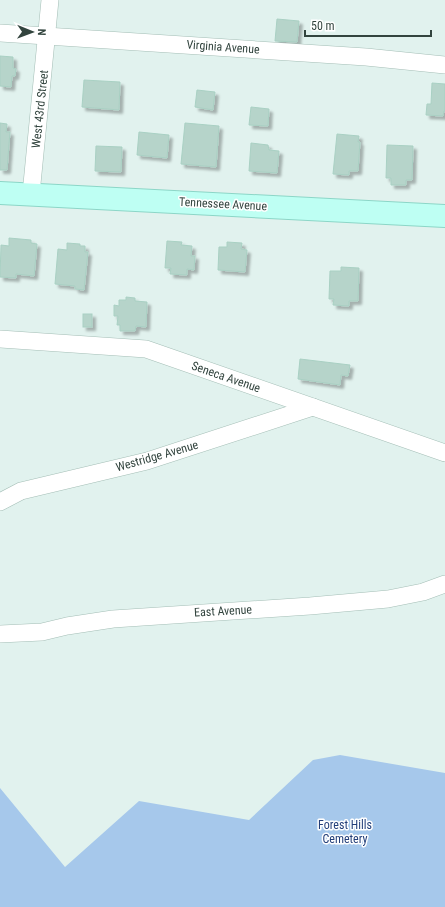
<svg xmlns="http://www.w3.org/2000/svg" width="445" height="907" viewBox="0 0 445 907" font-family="'Roboto Condensed',sans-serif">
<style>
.green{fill:#a6c8eb}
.building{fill:#b6d4ca;stroke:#a9d0c3;filter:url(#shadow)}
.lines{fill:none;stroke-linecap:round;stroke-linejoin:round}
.street-casing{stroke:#a4beb6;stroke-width:18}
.secondary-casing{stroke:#8cd6c7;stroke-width:24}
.street{stroke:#fff;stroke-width:17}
.secondary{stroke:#befff3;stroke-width:22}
.labels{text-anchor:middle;stroke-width:3;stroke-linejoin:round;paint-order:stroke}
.street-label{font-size:12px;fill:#32443e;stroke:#fff}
.park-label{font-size:12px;fill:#223e79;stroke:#fff}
</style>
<defs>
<filter id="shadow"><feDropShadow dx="3.5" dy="3.5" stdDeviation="1" flood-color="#0004"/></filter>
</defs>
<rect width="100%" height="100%" fill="#e1f2ee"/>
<path class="green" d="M340 755 445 773V907H0V788L65 867 139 801 249 820 313 760Z"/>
<g class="building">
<path d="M277 19 299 21 297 42 275 41Z"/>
<path d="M0 56 13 57V68L16 69 15 76H12L11 87 0 86Z"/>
<path d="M84 80 120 82 119 110 82 107Z"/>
<path d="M432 83 445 84V111H444L443 116 426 115 427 104H431Z"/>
<path d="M197 90 215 92 213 110 195 107Z"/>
<path d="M251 107 269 109 268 126 249 125Z"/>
<path d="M0 123 7 124 6 132H10L7 170H0Z"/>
<path d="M185 123 219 126 216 167 181 164Z"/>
<path d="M139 132 169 135 167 158 137 155Z"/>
<path d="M337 134 359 136 358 142H360L358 171H349V175L333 174Z"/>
<path d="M251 143 268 145 269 150 279 151 277 173 249 171Z"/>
<path d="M387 145 413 146 412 180H406V185H391V178H386Z"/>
<path d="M96 146 122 147 121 172 95 171Z"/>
<path d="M9 238 31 240V243L37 244 34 276 16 274V278L0 277 1 245 9 246Z"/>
<path d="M167 241 182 242 181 245 192 246 191 256H195L194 270 187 269V275L170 274 171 268H165Z"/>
<path d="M227 242 242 243 241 249 247 250 245 272 218 270 219 247H227Z"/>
<path d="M67 243 80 244V246H85V252H88L84 290 75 289V286L55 284 58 249 67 250Z"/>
<path d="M341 267 359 268 358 301H349V306L333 305 334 299H329L330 271H341Z"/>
<path d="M126 297 135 298V301L147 302 146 327 136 326 135 331H120V325H117L118 316H114V305L119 306V300H126Z"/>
<rect x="83" y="314" width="9" height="13"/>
<path d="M300 359 350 365 348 376 341 375 340 385 298 379Z"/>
</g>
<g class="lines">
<defs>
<g id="street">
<path d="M0 33 366 57 445 65"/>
<path d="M31 194 50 0"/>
<path d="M0 339 146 349 445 453"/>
<path d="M0 502 21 491 147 461 313 407"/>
<path d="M0 634 42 632 67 626 113 619 310 606 388 599 423 592 445 584"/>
</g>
<path id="secondary" d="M0 193 445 216"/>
</defs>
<use href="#street" class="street-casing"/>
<use href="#secondary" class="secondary-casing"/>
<use href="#street" class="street"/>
<use href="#secondary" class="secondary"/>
</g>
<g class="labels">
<g class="street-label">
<text transform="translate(223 47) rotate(4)" y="4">Virginia Avenue</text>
<text transform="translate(40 109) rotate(-84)" y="4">West 43rd Street</text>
<text transform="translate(223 204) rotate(3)" y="4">Tennessee Avenue</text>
<text transform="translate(226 377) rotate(19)" y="4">Seneca Avenue</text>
<text transform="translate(157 456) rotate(-16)" y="4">Westridge Avenue</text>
<text transform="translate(223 611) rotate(-3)" y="4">East Avenue</text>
</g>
<g class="park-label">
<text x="345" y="829">Forest Hills<tspan x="345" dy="14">Cemetery</tspan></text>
</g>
</g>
<g transform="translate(32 32) rotate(91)" stroke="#ffffff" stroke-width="3" paint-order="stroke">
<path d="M0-3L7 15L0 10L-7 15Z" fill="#32443e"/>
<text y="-6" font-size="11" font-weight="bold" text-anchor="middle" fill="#32443e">N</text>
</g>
<path d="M305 30v6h126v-6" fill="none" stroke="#32443e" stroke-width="2"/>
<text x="311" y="30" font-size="12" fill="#32443e" stroke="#ffffff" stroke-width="3" paint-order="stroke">50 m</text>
</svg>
